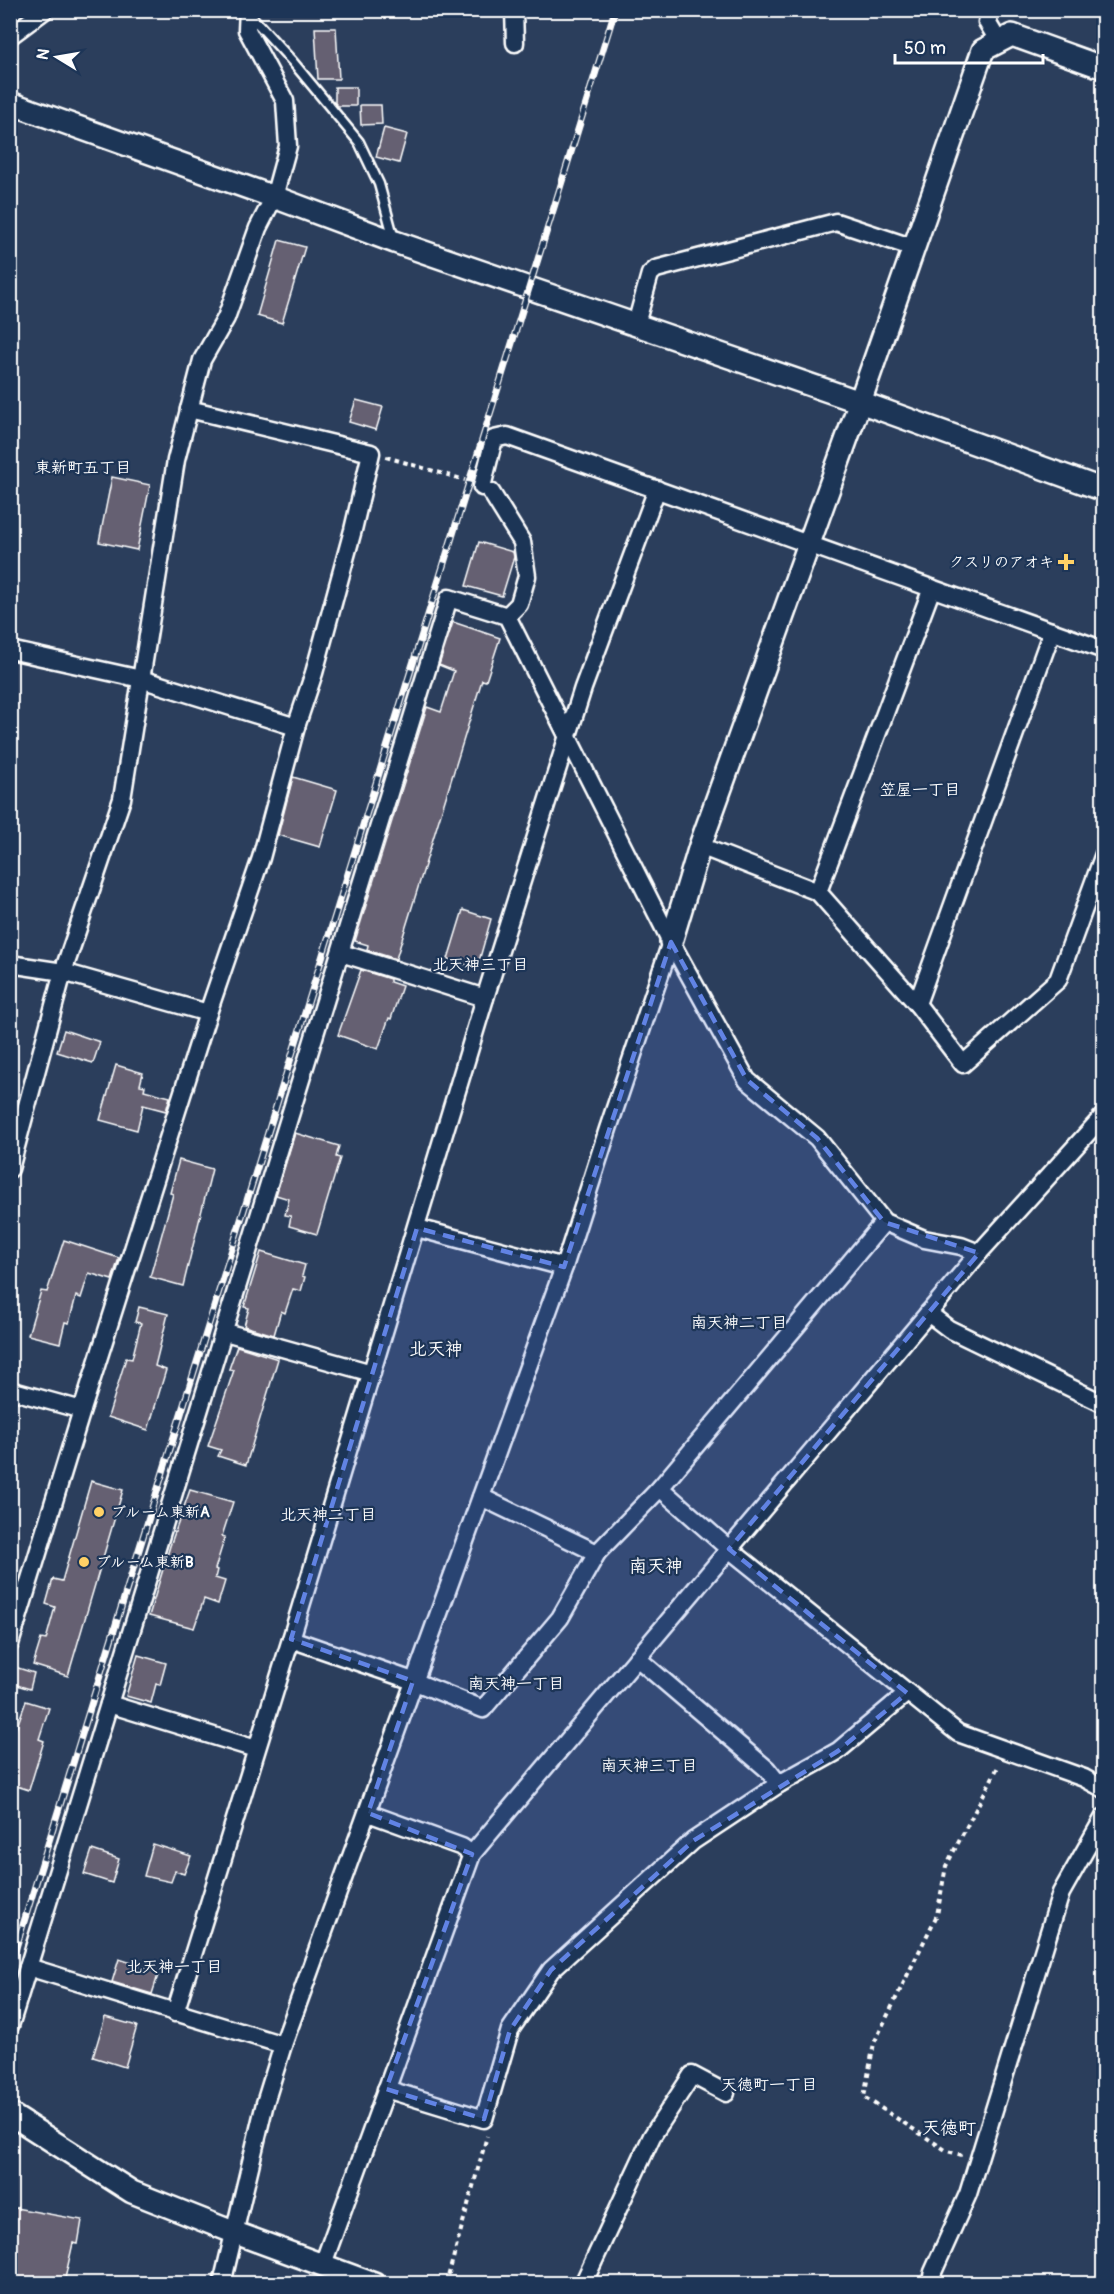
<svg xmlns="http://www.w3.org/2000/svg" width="1114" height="2294" viewBox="0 0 1114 2294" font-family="Pangolin,'Klee One',sans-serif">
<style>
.building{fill:#656072;stroke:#fff;stroke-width:1.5}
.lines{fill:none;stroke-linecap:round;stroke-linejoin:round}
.service-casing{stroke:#fff;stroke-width:13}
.minor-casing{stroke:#fff;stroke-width:21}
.tertiary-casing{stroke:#fff;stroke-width:26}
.path{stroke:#fff;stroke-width:4;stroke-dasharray:4.5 4.5;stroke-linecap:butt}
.service{stroke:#1d3557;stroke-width:8}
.minor{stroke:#1d3557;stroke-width:16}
.tertiary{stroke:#1d3557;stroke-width:21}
.rail-casing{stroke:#fff;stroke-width:7}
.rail{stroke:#1d3557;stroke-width:4.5;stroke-dasharray:14;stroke-linecap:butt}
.marked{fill:#6183e4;fill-opacity:0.2;stroke:#6183e4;stroke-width:4.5;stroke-dasharray:12 8;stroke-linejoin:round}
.poi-dot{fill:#ffd166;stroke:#1d3557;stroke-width:2}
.labels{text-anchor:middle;stroke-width:4.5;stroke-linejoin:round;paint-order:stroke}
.poi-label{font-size:15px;font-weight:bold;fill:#fff;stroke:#1d3557;text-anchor:start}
.neighbourhood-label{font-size:16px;font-weight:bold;fill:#fff;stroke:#1d3557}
.quarter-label{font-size:18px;font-weight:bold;fill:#fff;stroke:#1d3557}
</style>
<rect width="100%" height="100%" fill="#2b3e5c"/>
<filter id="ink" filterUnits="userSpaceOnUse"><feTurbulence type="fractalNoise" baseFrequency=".0167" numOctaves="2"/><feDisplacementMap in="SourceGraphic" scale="12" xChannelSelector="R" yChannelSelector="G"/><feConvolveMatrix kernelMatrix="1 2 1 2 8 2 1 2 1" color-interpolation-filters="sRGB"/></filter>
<g filter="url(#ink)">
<g class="building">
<path d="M315 28H336L339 79H318Z"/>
<path d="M335 87H356V106H338L335 103Z"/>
<path d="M360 105H381L382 124 361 125Z"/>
<path d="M384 128 407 134 399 163 376 157Z"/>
<path d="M279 240 305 247 282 323 257 316Z"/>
<path d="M356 400 383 407 376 430 349 422Z"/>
<path d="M112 477 150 485 137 550 99 542Z"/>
<path d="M479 542 513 552 514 557 502 596 466 586Z"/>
<path d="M453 622 500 638 486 681 482 680 396 959 367 950 368 945 355 941 427 707 441 712 454 671 439 665Z"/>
<path d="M293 777 337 790 320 847 278 835Z"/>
<path d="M463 910 491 919 477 968 448 959Z"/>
<path d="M361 970 390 979V982L402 986 391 1019 389 1018 378 1049 338 1035Z"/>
<path d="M64 1030 100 1042 93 1063 57 1052Z"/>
<path d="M116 1065 143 1073 140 1085 145 1086 144 1090 170 1097 166 1111 143 1105 137 1130 100 1120Z"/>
<path d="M295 1133 339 1146 336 1157 340 1158 317 1234 289 1226 291 1216 285 1215 289 1199 276 1195Z"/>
<path d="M179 1160 212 1169 183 1286 150 1277 173 1194 170 1193Z"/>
<path d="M64 1240 119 1258 112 1280 89 1273 81 1298 76 1296 69 1323 65 1322 60 1343 28 1335 41 1291 47 1292Z"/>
<path d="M261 1252 305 1265 302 1276 305 1277 301 1291 293 1289 285 1313 281 1311 274 1335 244 1326 249 1308 244 1307Z"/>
<path d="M139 1307 168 1314 155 1366 166 1370 148 1430 108 1417 126 1358 132 1359 141 1323 135 1322Z"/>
<path d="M237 1346 278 1359 246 1465 218 1456 221 1450 208 1446 234 1370 229 1369Z"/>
<path d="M91 1481 123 1490 68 1676 33 1665 41 1639 46 1640 55 1607 46 1604 53 1579 62 1581Z"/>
<path d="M190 1490 233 1502 222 1536 225 1537 215 1569 217 1570 215 1578 225 1581 218 1604 204 1599 194 1628 149 1616 170 1546Z"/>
<path d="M138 1655 166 1663 160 1685 156 1684 151 1703 126 1696Z"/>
<path d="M15 1667 34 1673 30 1689 10 1683Z"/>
<path d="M26 1701 49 1708 39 1739 44 1741 29 1790 10 1784V1746Z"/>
<path d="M153 1844 191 1856 184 1874 175 1871 171 1882 144 1876Z"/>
<path d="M92 1850 119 1859 112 1883 84 1874Z"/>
<path d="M119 1959 159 1972 152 1994 112 1982Z"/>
<path d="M105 2017 137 2026 125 2067 93 2057Z"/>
<path d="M10 2207 82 2220 78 2244 73 2243 64 2283H10Z"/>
</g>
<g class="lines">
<defs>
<path id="service" d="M249 14 292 61 359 142 379 184 394 239"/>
<g id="minor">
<path d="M514 10 515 43"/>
<path d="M991 10 987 22 999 42"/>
<path d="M10 36 45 10"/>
<path d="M636 324 650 274 656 269 836 222 914 248"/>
<path d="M482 487 494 439 507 436 1104 650"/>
<path d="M491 492 522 542 527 576 519 604 507 616"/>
<path d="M10 650 141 679 296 727"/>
<path d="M700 846 818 892 917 1004 963 1064 1058 980 1104 854"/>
<path d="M818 892 932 588"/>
<path d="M341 953 485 998"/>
<path d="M10 964 63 972 208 1013"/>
<path d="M917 1004 1052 631"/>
<path d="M10 1169 63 972 122 799 176 460 202 360 226 318 258 228 274 197 288 146 285 101 247 30 248 10"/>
<path d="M417 1228 564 1267"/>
<path d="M928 1313 949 1329 1104 1404"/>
<path d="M225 1332 372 1373"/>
<path d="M10 1390 82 1410"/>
<path d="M660 1488 729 1549 958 1733 1084 1778 1104 1789"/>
<path d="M481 1497 597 1553 660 1488 884 1222"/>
<path d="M291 1639 413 1681 483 1709 560 1618 597 1553"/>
<path d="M10 1644 82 1410 208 1013 261 858 296 727 314 673 353 530 371 453 189 409"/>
<path d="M637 1658 767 1769 779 1784"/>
<path d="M109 1704 256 1749"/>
<path d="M368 1813 462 1847 472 1854"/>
<path d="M28 1967 283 2045"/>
<path d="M175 2013 291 1639 485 998 583 688 657 489"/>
<path d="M10 2026 449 598 507 616 671 942 747 1080 817 1138 884 1222 924 1239 961 1246 979 1253"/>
<path d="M386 2089 484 2119 510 2030 551 1970 693 1841 779 1784 838 1751 907 1693"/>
<path d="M323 2264 472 1854 979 1253 1104 1115"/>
<path d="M222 2284 265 2103 283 2045 564 1267 608 1129 671 942"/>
<path d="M583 2284 652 2136 692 2075 726 2093"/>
<path d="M930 2284 933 2272 968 2194 1061 1893 1104 1817"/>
</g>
<g id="tertiary">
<path d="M10 103 274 197 395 242 860 402 1104 490"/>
<path d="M671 942 700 846 860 402 983 50 1012 35 1104 68"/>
<path d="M10 2114 132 2192 233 2232 374 2284"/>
</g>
</defs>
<use href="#service" class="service-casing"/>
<use href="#minor" class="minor-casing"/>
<use href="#tertiary" class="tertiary-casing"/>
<g class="path">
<path d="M386 457 465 480"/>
<path d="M962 2155 947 2151 864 2097 874 2043 937 1915 946 1866 999 1765"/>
<path d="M446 2284 487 2136"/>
</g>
<use href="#service" class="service"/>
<use href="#minor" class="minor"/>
<use href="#tertiary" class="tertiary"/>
<defs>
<path id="rail" d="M10 1967 615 10"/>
</defs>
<use href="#rail" class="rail-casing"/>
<use href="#rail" class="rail"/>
</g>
</g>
<path class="marked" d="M671 942 747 1080 817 1138 884 1222 979 1253 729 1549 907 1693 838 1751 693 1841 551 1970 510 2030 484 2119 386 2089 472 1854 368 1813 413 1681 291 1639 417 1228 564 1267Z"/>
<g class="poi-dot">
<path d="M1063 553h6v6h6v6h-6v6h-6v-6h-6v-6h6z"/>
<circle cx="99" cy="1512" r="6"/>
<circle cx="84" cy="1562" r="6"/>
</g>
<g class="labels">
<g class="poi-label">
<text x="1054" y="567" text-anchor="end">クスリのアオキ</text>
<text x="111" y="1517">ブルーム東新A</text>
<text x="96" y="1567">ブルーム東新B</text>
</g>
<g class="neighbourhood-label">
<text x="83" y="473">東新町五丁目</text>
<text x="920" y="795">笠屋一丁目</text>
<text x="480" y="970">北天神三丁目</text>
<text x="739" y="1328">南天神二丁目</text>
<text x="328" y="1520">北天神二丁目</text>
<text x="516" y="1689">南天神一丁目</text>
<text x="649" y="1771">南天神三丁目</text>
<text x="174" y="1972">北天神一丁目</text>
<text x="769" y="2090">天徳町一丁目</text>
</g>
<g class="quarter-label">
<text x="436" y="1355">北天神</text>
<text x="656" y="1572">南天神</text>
<text x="949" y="2134">天徳町</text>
</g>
</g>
<rect width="1114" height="2294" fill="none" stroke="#1d3557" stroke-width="36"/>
<rect x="18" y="18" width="1078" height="2258" fill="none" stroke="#fff" stroke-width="2" filter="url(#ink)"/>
<g transform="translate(57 57) rotate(281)" stroke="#1d3557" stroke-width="4.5" paint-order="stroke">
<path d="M0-4.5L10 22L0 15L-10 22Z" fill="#ffffff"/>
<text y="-9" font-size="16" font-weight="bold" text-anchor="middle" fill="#ffffff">N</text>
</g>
<path d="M895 54v9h148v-9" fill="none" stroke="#ffffff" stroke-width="3"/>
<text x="904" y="54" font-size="18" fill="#ffffff" stroke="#1d3557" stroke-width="4.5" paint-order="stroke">50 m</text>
</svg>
